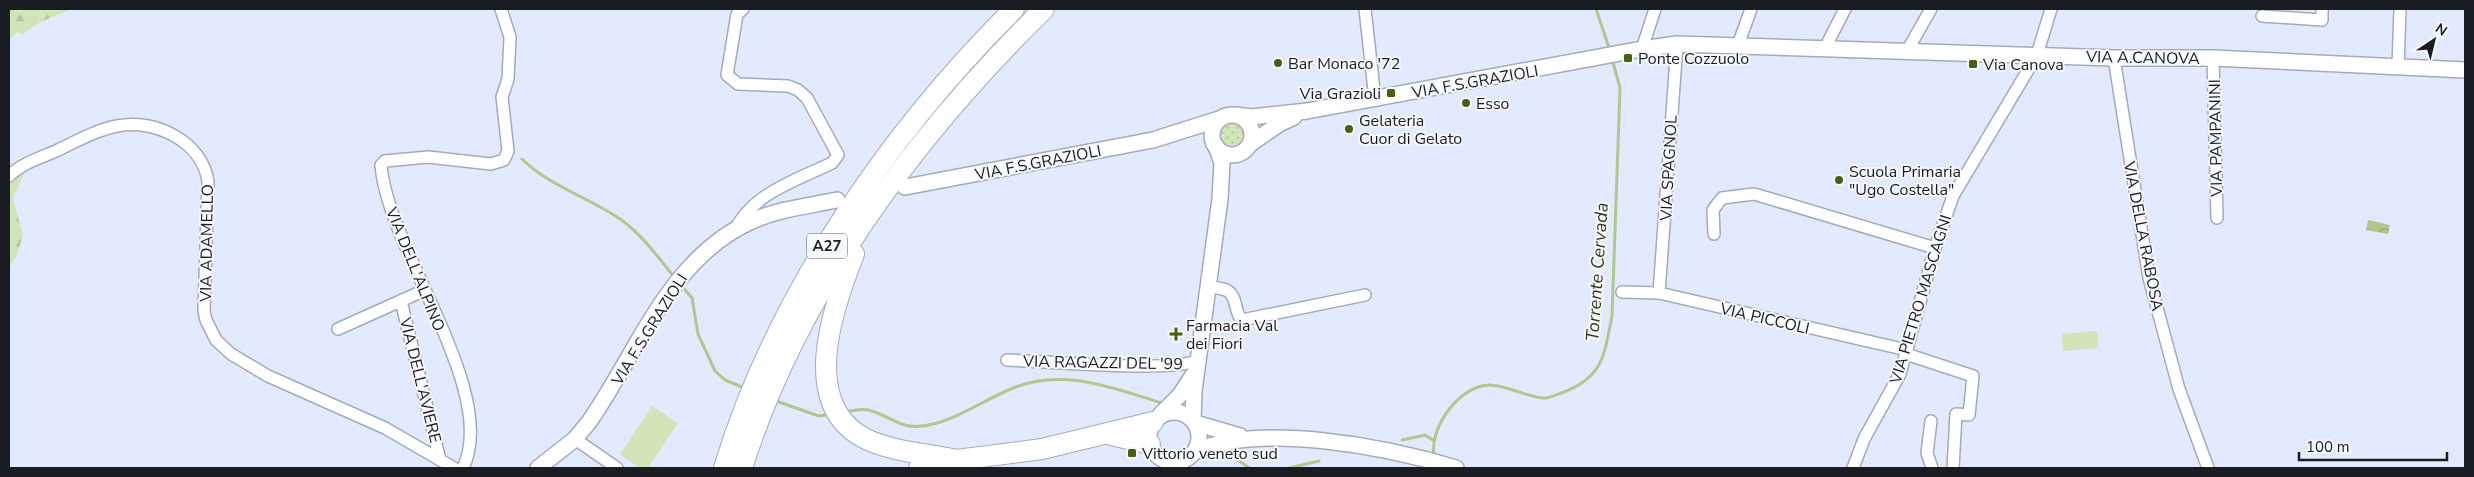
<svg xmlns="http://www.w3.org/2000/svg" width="2474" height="477" viewBox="0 0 2474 477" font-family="'Nunito Sans',sans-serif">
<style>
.grass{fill:url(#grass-dots)}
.forest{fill:url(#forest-firs)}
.garden{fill:#d2e5b8}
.water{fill:url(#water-waves)}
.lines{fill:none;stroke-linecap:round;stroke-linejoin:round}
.stream{stroke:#b0c88c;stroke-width:3}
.street-casing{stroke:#a2abbb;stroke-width:14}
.secondary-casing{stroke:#a2abbb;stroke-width:18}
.highway-casing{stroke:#a2abbb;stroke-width:22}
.street{stroke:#fff;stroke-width:11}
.secondary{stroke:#fff;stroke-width:15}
.highway{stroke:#fff;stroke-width:20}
.poi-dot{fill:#48610f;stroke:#f6f8fc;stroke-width:2}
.labels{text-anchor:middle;stroke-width:4;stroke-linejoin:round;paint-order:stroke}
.shield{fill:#f6f8fc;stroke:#5b5e63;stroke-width:1}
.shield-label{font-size:15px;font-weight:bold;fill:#191c22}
.street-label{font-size:16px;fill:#191c22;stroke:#f6f8fc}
.poi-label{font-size:16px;fill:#191c22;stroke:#f6f8fc;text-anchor:start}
.water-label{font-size:18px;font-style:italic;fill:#2e3d11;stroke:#f6f8fc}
</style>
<defs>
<pattern id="grass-dots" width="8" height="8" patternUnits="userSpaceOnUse" patternTransform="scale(1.25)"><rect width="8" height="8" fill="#d2e5b8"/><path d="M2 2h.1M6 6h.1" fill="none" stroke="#b4c49e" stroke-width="1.8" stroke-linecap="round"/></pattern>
<pattern id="forest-firs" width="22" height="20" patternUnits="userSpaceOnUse" patternTransform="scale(1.25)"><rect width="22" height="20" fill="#d2e5b8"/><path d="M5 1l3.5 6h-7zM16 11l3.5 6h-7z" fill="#b4c49e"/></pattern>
<pattern id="water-waves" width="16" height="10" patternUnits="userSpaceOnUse" patternTransform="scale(1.25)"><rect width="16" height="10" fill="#b0c88c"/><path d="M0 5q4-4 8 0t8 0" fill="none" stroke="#97ab78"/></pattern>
</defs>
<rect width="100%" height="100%" fill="#e2ebfd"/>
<circle class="grass" cx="1232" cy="135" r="14"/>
<g class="forest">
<path d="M9 9H72L40 22 22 35 18 32 9 39Z"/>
<path d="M23 166 25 172 13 198 23 235 17 255 9 267V179Z"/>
</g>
<g class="garden">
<path d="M2097 331 2098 348 2063 351 2062 334Z"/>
<path d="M652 406 678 423 648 468H639L620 454Z"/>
</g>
<path class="water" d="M2368 220 2390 225 2388 234 2366 230Z"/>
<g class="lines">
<g class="stream">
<path d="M1596 9 1610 51"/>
<path d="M522 159C547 184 584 196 614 215 639 230 657 256 675 278"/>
<path d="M681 285 692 298 698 334 715 371 725 380 747 389"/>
<path d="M773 400 819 416 832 414"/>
<path d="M845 412C853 411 860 408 868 410 894 416 900 433 933 424 961 417 986 399 1013 388 1064 367 1115 389 1165 404"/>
<path d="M1402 440 1425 435 1433 440"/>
<path d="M1434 456C1429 428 1459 385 1490 385 1504 385 1526 396 1542 398 1549 399 1557 394 1564 392 1604 376 1604 355 1612 316L1620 88 1612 59"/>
<path d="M1234 457 1249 468"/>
<path d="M1289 468 1319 461"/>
</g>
<defs>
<g id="street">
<path d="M1365 9 1375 99"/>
<path d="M2262 16 2322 20V9"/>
<path d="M1738 45 1751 9"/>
<path d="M1825 48 1845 9"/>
<path d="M1642 49 1655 9"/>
<path d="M1907 51 1931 9"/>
<path d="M2114 58 2149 278 2179 389 2208 468"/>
<path d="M2213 58 2217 218"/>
<path d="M2398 67 2400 9"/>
<path d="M9 176C22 163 40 158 56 151 75 142 96 130 117 126 155 118 203 142 208 182L204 311 206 320 216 340 231 354 268 376 385 428 454 468"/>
<path d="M735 230C753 193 797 180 832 163L838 155 807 98 798 90 788 86 738 84 727 75 737 14 743 9"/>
<path d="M1714 234 1713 210 1722 198 1754 194 1761 196 1935 248"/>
<path d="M1208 286C1214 288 1223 288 1228 291 1238 298 1234 313 1242 320L1365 295"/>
<path d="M1622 292 1659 293 1907 350"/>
<path d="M1659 293 1677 44"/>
<path d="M401 301 440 460"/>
<path d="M338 329 425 290"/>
<path d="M1906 354 1973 376 1969 415 1956 414 1953 468"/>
<path d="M1007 360C1041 361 1176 373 1198 360"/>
<path d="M1931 421 1927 453 1932 468"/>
<path d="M575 439 617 468"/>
<path d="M463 468C500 391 388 251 381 165L385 161 428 157 491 164 504 160 508 151 502 97 508 79 510 37 501 9"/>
<path d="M1853 468 1864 439 1900 374 1935 248 1953 196 2037 55 2051 9"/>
</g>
<g id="secondary">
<circle cx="1232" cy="135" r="20"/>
<path d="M1236 115 1251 117 1307 111 1642 49 1677 44 2114 58H2213L2465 70"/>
<path d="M1250 144 1279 124 1294 117"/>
<path d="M905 187 1153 140 1219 119"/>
<circle cx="1174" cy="437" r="25"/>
<path d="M1160 415 1180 395 1193 375"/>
<path d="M1193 420 1194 391 1220 199 1222 163 1216 146"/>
<path d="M1195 423 1240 436"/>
<path d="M1194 452C1261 422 1387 447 1456 468"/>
<path d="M538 468 575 439 589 422C638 352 669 258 752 221 779 209 808 206 837 200"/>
</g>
<g id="highway">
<path d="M854 254C833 307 797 407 868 440 895 452 929 454 957 460"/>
<path d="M1111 435 1150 444"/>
<path d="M724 468C776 297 888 134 1014 9"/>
<path d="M742 468C798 291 913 138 1044 9"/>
<path d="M919 468 957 460 1042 449 1153 422"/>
</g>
</defs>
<use href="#street" class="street-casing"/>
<use href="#secondary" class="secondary-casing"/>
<use href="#highway" class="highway-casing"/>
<use href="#street" class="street"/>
<use href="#secondary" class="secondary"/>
<use href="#highway" class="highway"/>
</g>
<g class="poi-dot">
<rect x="1623" y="53" width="10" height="10" rx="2.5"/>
<circle cx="1278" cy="63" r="5"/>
<rect x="1968" y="59" width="10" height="10" rx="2.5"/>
<rect x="1386" y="88" width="10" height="10" rx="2.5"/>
<circle cx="1466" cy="103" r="5"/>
<circle cx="1349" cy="129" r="5"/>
<circle cx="1839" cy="180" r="5"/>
<path d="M1173.5 326.5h5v5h5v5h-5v5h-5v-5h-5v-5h5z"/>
<rect x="1127" y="448" width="10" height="10" rx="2.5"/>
</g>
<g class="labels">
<rect class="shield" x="807" y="233.5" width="40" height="25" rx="4"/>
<g class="shield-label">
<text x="827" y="251">A27</text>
</g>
<g class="street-label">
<text transform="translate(2143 57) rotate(1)" y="6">VIA A.CANOVA</text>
<text transform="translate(1475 81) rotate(-10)" y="6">VIA F.S.GRAZIOLI</text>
<text transform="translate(2215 138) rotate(-91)" y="6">VIA PAMPANINI</text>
<text transform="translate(1038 162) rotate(-11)" y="6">VIA F.S.GRAZIOLI</text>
<text transform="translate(1668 168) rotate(-87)" y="6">VIA SPAGNOL</text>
<text transform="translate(2144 236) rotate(79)" y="6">VIA DELLA RABOSA</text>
<text transform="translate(206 243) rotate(-89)" y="6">VIA ADAMELLO</text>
<text transform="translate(416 269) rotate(68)" y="6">VIA DELL'ALPINO</text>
<text transform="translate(1920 299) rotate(-73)" y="6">VIA PIETRO MASCAGNI</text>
<text transform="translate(1765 318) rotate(13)" y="6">VIA PICCOLI</text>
<text transform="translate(649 329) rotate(-58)" y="6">VIA F.S.GRAZIOLI</text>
<text transform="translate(1103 362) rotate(1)" y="6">VIA RAGAZZI DEL '99</text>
<text transform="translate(421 380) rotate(76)" y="6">VIA DELL'AVIERE</text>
</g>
<g class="poi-label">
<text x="1638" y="64">Ponte Cozzuolo</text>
<text x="1288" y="69">Bar Monaco '72</text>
<text x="1983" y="70">Via Canova</text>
<text x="1381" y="99" text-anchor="end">Via Grazioli</text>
<text x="1476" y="109">Esso</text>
<text x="1359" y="126">Gelateria<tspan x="1359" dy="18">Cuor di Gelato</tspan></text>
<text x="1849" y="177">Scuola Primaria<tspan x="1849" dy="18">"Ugo Costella"</tspan></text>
<text x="1186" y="331">Farmacia Val<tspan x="1186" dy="18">dei Fiori</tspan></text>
<text x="1142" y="459">Vittorio veneto sud</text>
</g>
<g class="water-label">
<text transform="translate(1597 272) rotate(-86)" y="6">Torrente Cervada</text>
</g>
</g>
<rect width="2474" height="477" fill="none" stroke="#191c22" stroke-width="20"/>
<g transform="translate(2434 40) rotate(35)" stroke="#f6f8fc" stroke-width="4" paint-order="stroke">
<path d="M0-4L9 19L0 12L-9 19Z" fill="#191c22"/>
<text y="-8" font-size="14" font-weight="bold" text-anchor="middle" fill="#191c22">N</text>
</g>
<path d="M2299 452v8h148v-8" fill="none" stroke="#191c22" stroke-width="2.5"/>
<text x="2306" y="452" font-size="15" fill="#191c22" stroke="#f6f8fc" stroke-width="4" paint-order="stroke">100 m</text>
</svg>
